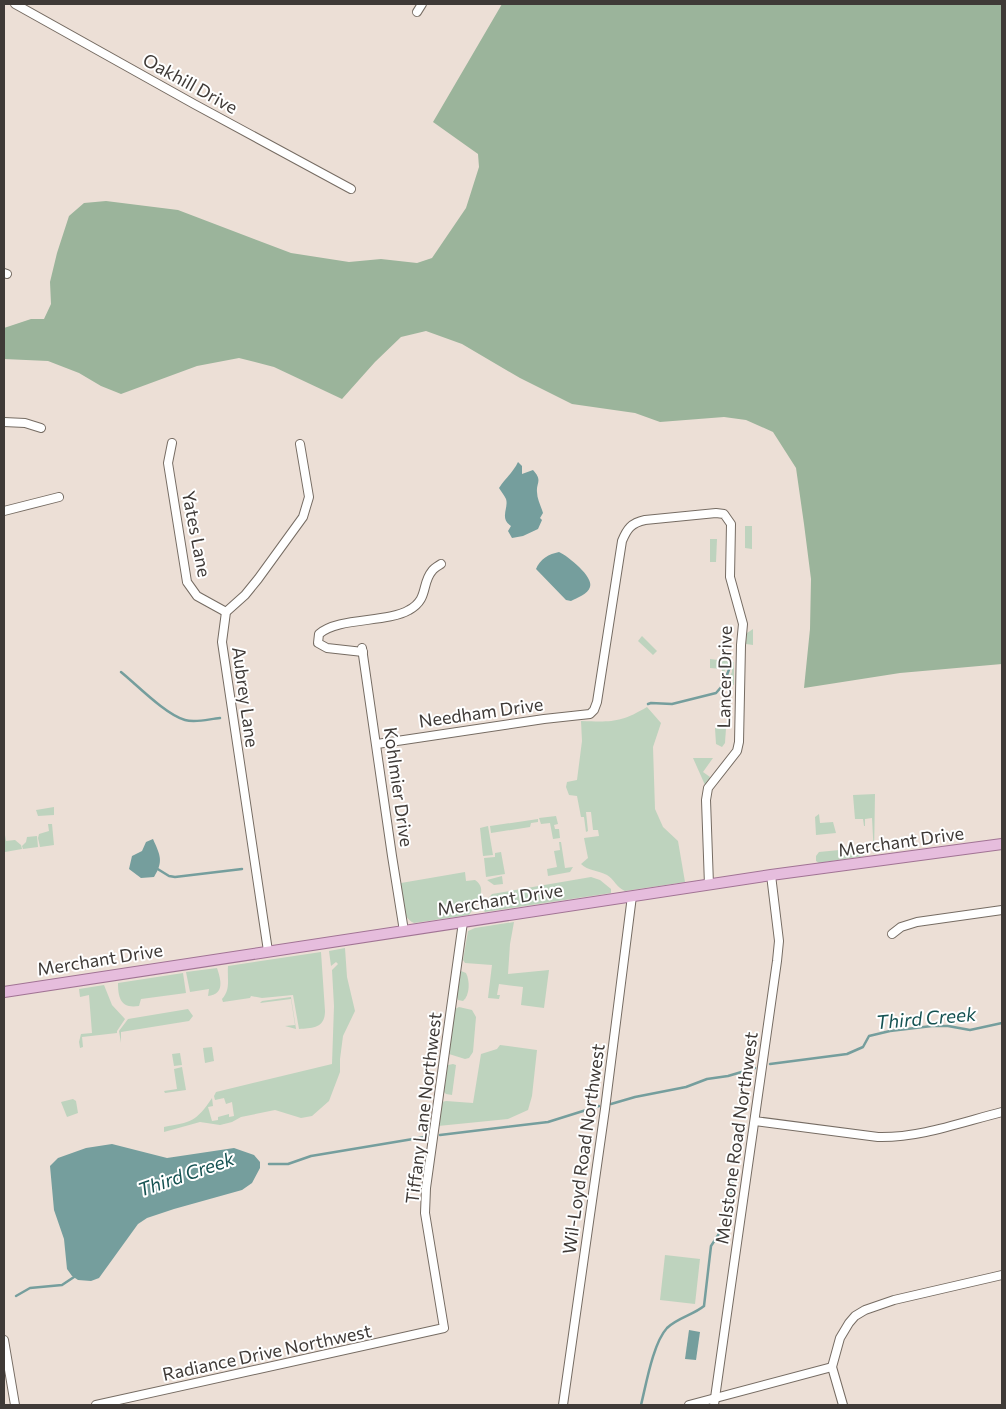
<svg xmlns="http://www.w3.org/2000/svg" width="1006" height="1409" viewBox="0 0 1006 1409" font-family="Commissioner,sans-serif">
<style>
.green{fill:#bed3be}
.forest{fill:#9bb49b}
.water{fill:#759e9d}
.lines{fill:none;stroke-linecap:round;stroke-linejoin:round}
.stream{stroke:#759e9d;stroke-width:2.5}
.minor-casing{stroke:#766c63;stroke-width:10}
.major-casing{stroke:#a17394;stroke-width:12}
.minor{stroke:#fff;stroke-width:8}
.major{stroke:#e6bddd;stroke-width:10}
.labels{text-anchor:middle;stroke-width:4;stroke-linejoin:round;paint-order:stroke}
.street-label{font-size:18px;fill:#3f3a37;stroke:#fff}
.water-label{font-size:19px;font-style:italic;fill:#155252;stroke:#fff}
</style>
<rect width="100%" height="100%" fill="#ecdfd6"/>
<g class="green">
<path d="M745 526H752V549L745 548Z"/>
<path d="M710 539H717L716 562H710Z"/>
<path d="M753 629V645L746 644 747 633Z"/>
<path d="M642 636 657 651 653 655 638 641Z"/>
<path d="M710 659 734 662V685L726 684 732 672V667L729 666 725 670 722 683 721 684 722 669 710 668Z"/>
<path d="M647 707 661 723 653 747 655 809 663 827 678 841 685 882 625 891C617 888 614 879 607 875 598 870 588 871 581 864L588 858 584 838 599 836 598 830H593L591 812H586L588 831 586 832 584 817H581L577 796 569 795 566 787 567 782 577 780 582 741 581 721C611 722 620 723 647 707Z"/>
<path d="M715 728H726L725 743 722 747 716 744Z"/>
<path d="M693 758H713L703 772 710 777 705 785Z"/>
<path d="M875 794 874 856 872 818 865 819V826H864L863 819H855L853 795Z"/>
<path d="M54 807V815L38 816 36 810Z"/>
<path d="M819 814 820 823 833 822 836 833 816 835 815 817Z"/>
<path d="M556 816 558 824 554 825 555 829H559L560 838 553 839 550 823 541 824 539 818Z"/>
<path d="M538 819V822L531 823 530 827 491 833 490 826Z"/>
<path d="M48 824H52L54 845 40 847 38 838 39 834 49 831Z"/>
<path d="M488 826 493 855 483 856 480 828Z"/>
<path d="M4 829 6 841 15 840 21 845 22 849 5 852V860L4 862Z"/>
<path d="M37 836 38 847 23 849 22 846 26 842 27 837Z"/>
<path d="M559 842H561L565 868 573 867 570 872 548 876 547 869 557 867 554 851 560 850Z"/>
<path d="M860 848 866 851 864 856 819 863 816 861V856L819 852Z"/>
<path d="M501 852 505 874 486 877 484 858 495 857V853Z"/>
<path d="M465 872 466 881 475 880C489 889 476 905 469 915L414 923C400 917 402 896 401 883Z"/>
<path d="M502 876 503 884 494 885 487 880Z"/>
<path d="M591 877 600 880 611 889V893L485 912 482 909 486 901 492 894Z"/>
<path d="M514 922 510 944 508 974 549 970 544 1008 521 1005 523 987 499 984 497 995H500L499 999 488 998 492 965 465 963 463 960 468 931 475 928Z"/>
<path d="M345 948 347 977 355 1011 343 1036 340 1059V1072L329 1101 312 1116 301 1118 275 1110 241 1117 232 1122 220 1125 200 1122 164 1132V1127C191 1122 196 1122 212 1098L213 1106 208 1107 212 1121 218 1120V1117L229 1114V1117L234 1116 232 1102 226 1104 224 1098 215 1100 214 1096 216 1092 332 1064 334 1006 332 970 338 964 336 962 331 966 329 951Z"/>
<path d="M321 952 325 1011C325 1028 313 1028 299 1029L293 995 262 998 251 996 250 998 223 1002 222 999C231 989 227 979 228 966Z"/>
<path d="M217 968C221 980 225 994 208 996L209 989 190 992 186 972Z"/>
<path d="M461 971 466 973C470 981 470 995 463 1001L458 1000 457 997Z"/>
<path d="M183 973 186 993 141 999 139 1006C121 1009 118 998 118 983Z"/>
<path d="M104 985 112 1005 125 1019 117 1031V1033L82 1037 83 1047 80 1048 79 1042 81 1034 92 1033 89 995 80 997 79 989Z"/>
<path d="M291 997 296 1029 285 1026 295 1025 291 999 260 1003 262 1001Z"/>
<path d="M459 1007 472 1010 476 1017 473 1052 469 1058 465 1059 449 1054 455 1009Z"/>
<path d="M188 1009 193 1016 189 1021 121 1032V1043L119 1031 128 1019Z"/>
<path d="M500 1045 537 1050 532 1096 528 1110 508 1119 438 1126 442 1102 446 1101 473 1103 481 1054 497 1049Z"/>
<path d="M212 1047 214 1061 205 1063 203 1048Z"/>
<path d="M180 1053 182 1065 174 1066 172 1054Z"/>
<path d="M453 1064 456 1065 452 1095 446 1094 444 1092 448 1065Z"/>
<path d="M182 1067 186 1090 165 1093 164 1091 177 1089 174 1069Z"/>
<path d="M73 1099 76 1101 78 1113 67 1117 61 1102Z"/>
<path d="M665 1255 700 1259 695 1304 660 1300Z"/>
</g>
<path class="forest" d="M502 4H1002V664L900 673 804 688 810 629 811 579 804 524 796 468 773 432 746 420 724 417 660 422 635 413 572 404 520 378 462 344 426 331 401 337 375 362 342 399 274 367 239 358 197 366 121 394 101 386 79 373 48 361 4 359V328L31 319H44L51 304 50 282 57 253 69 216 84 203 106 201 178 210 291 253 349 262 381 259 417 263 432 258 466 208 479 167 478 154 433 122Z"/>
<g class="water">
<path d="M518 462 522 466V474L533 470C543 481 536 482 537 492 537 499 541 506 543 513L540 518 542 520 538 529 523 536 512 538 508 531 511 526C499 518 509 508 506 499 504 495 501 491 499 488 505 479 514 471 518 462Z"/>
<path d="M559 552C568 556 594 577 590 587 588 594 577 598 571 601L566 600 536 569C540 559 549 554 559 552Z"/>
<path d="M153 839C160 855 164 861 154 877L141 878 129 869 132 856 142 851 146 842Z"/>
<path d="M112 1144 167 1158 234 1148 254 1155 260 1162V1168L252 1183 242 1190 174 1209 147 1218 138 1224 99 1278 91 1281 78 1280 72 1276 67 1269 64 1239 54 1210 50 1166 58 1158 86 1148Z"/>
<path d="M689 1330 700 1332 696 1360 685 1359Z"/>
</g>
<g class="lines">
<g class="stream">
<path d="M121 672C137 685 166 715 185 720 196 723 209 719 220 718"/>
<path d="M648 704 651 703 672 704 716 693 723 685 730 667"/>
<path d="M156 868 169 876 175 877 242 869"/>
<path d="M770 1064 847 1054 863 1047 869 1036 890 1031 932 1026H948L970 1030 1002 1023"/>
<path d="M611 1104 635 1097 686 1087 707 1079 728 1076 755 1068"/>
<path d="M440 1135 548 1122 599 1106"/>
<path d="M269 1164H288L311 1156 425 1137"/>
<path d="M729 1210 733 1182"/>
<path d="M16 1296 30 1288 62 1285 77 1275"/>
<path d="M641 1405C646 1385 653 1343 667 1328 677 1318 693 1315 704 1306L711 1246 728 1220"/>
</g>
<defs>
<g id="minor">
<path d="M15 4 194 104 351 189"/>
<path d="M417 12 422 4"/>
<path d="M4 273 7 274"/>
<path d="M4 422 25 423 41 428"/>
<path d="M172 443 168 463 187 582 197 596 226 612"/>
<path d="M4 511 59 497"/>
<path d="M362 648 392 856 404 931"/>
<path d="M363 652 327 648 318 643 319 634C338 617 387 623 409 610 429 599 421 584 432 571 434 568 438 566 441 564"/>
<path d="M377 744 544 719 590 714 594 710 597 702 622 541C627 529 631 523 645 520L716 513 724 514 731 524 730 577 743 624 741 645 739 742 737 751 708 788 706 800 709 885"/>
<path d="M892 934 901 927 917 922 1002 910"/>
<path d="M268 951 222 642 226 612 245 595 258 579 303 517 309 497 300 444"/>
<path d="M755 1121 878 1137C920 1138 962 1122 1002 1112"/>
<path d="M4 1340 15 1405"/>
<path d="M96 1405 444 1328 425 1213 426 1188 463 922"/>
<path d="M563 1405 605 1109 632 896"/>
<path d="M689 1405 832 1367"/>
<path d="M714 1405 777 961 779 941 771 875"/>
<path d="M843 1405 832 1367 840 1338 849 1323 855 1316 865 1310 894 1300 1002 1275"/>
</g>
<path id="major" d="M4 992 771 875 1002 844"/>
</defs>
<use href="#minor" class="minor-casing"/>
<use href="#major" class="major-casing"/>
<use href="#minor" class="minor"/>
<use href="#major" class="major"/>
</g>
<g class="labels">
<g class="street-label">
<text transform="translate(190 84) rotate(29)" y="6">Oakhill Drive</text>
<text transform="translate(196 534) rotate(79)" y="6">Yates Lane</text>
<text transform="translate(725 677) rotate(-89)" y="6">Lancer Drive</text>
<text transform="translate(245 697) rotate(82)" y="6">Aubrey Lane</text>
<text transform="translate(481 713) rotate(-8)" y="6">Needham Drive</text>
<text transform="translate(398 787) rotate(82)" y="6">Kohlmier Drive</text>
<text transform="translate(901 842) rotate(-8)" y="6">Merchant Drive</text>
<text transform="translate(500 900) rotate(-9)" y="6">Merchant Drive</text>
<text transform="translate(100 960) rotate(-9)" y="6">Merchant Drive</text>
<text transform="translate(424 1108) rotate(-83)" y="6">Tiffany Lane Northwest</text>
<text transform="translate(737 1138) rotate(-82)" y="6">Melstone Road Northwest</text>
<text transform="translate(584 1149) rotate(-82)" y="6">Wil-Loyd Road Northwest</text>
<text transform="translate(267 1353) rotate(-12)" y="6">Radiance Drive Northwest</text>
</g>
<g class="water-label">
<text transform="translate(926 1018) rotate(-5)" y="7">Third Creek</text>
<text transform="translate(186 1174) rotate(-19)" y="7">Third Creek</text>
</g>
</g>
<rect width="1006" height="1409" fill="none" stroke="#3f3a37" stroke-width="10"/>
</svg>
